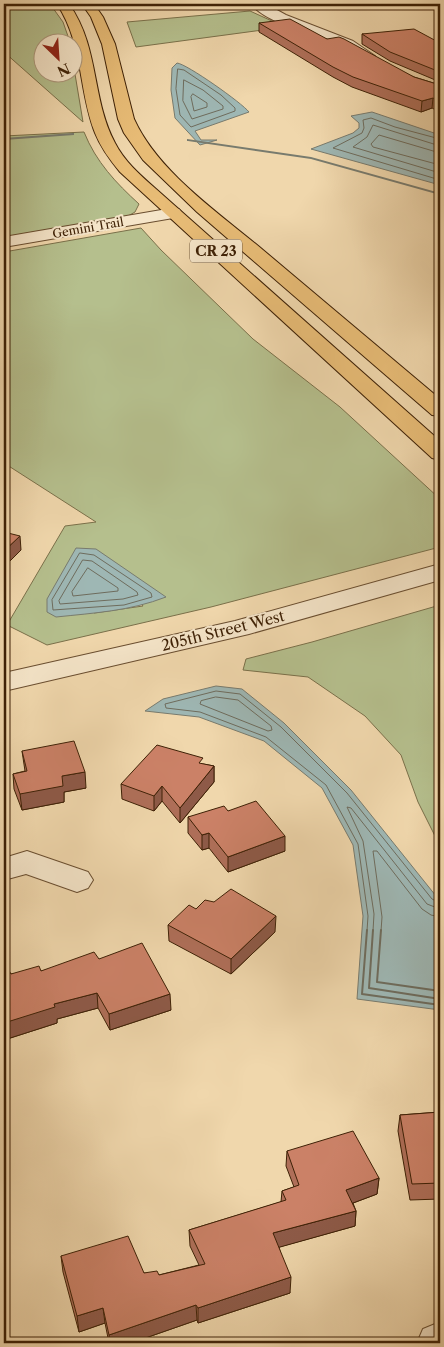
<svg xmlns="http://www.w3.org/2000/svg" width="444" height="1347" viewBox="0 0 444 1347" font-family="'Libre Caslon Text',serif">
<style>
.green{fill:#b5bf8d;stroke:#7a704a;fill-rule:evenodd}
.water{fill:#9eb7b4;stroke:#787b6e}
.lines{fill:none;stroke-linecap:round;stroke-linejoin:round}
.shore-far1{stroke:#6e6c5d;stroke-width:1}
.shore{stroke:#6e6c5d;stroke-width:2}
.stream{fill:#787b6e;fill-rule:evenodd}
.minor-casing{stroke:#6a4e30;stroke-width:2}
.primary-casing{stroke:#3e2106;stroke-width:2}
.minor{fill:#f5e5c9;fill-rule:evenodd}
.primary{fill:#e8bc76;fill-rule:evenodd}
.wall{fill:#af6f59;stroke:#3e2106}
.shaded-wall{fill:#8e5a48;stroke:#3e2106}
.building{fill:#cb8167;stroke:#3e2106}
.labels{text-anchor:middle;stroke-width:4;stroke-linejoin:round;paint-order:stroke}
.far-street-label{font-size:12px;fill:#3e2106;stroke:#f5e5c9}
.shield{fill:#f5e5c9;stroke:#755c40;stroke-width:1}
.shield-label{font-size:14px;font-weight:bold;fill:#3e2106}
.street-label{font-size:15px;fill:#3e2106;stroke:#f5e5c9}
</style>
<rect width="100%" height="100%" fill="#f0d7ac"/>
<filter id="stains"><feTurbulence type="fractalNoise" baseFrequency=".004" numOctaves="4"/><feColorMatrix values="0 0 0 0 .2 0 0 0 0 .09 0 0 0 0 .02 0 0 0 .5 -.17"/></filter>
<radialGradient id="worn" r=".72"><stop offset=".6" stop-color="#630" stop-opacity="0"/><stop offset="1" stop-color="#630" stop-opacity=".3"/></radialGradient>
<g class="green">
<path d="M41 4H50L63 22 70 42H42V72H72L73 62 83 122 4 52V8Z"/>
<path d="M250 11 285 27 136 47 127 22Z"/>
<path d="M84 132C96 162 116 183 139 204L135 212 128 216 4 237V136Z"/>
<path d="M141 228 161 250 253 339 340 407 440 499V547L211 607 47 645 7 625 65 526 96 522 4 463V252ZM96 550 110 560 143 606 94 613Z"/>
<path d="M440 605V846L418 802 401 755 365 716 308 677 243 670 246 659 312 642Z"/>
</g>
<g class="water">
<path d="M177 63C187 64 242 103 249 112L195 131 201 140H217L200 145 175 118 171 90 172 68Z"/>
<path d="M372 112 440 135V185L311 149 353 133 359 128V123L351 116Z"/>
<path d="M76 548 96 549 166 597C130 611 94 613 56 617L47 612V599Z"/>
<path d="M216 686 242 689 284 723 351 790 436 896 440 899V1010L357 999 363 916 353 845 322 788 264 741 199 717 145 711 163 699Z"/>
</g>
<g class="lines">
<g class="shore-far1">
<path d="M178 69 184 70 221 95 235 108V111L191 127 180 115 176 89Z"/>
<path d="M184 80 203 90 223 106V109L192 119 183 101Z"/>
<path d="M193 94 207 103V107L194 111 191 97Z"/>
<path d="M440 139 395 127 371 118 363 120 364 128 362 133 333 148 440 180"/>
<path d="M440 146 373 125 367 137 353 147 440 173"/>
<path d="M440 153 379 135 371 144 373 147 440 165"/>
<path d="M80 553 94 555 151 593 152 597 124 605 53 610 52 600Z"/>
<path d="M83 560 92 561 137 592 138 595 123 599 60 604 59 601Z"/>
<path d="M88 568 118 588V591L73 596 72 592Z"/>
<path d="M216 697 238 700 271 726 272 730 268 731 200 704 201 701Z"/>
<path d="M367 931 368 916 358 844 326 785 266 737 200 712 166 708 165 704 216 691 240 694 281 727 347 793 432 899 440 903"/>
<path d="M373 931 374 914 363 841 347 807 351 808 427 904 440 909"/>
<path d="M381 931 382 917 373 851H377L422 909 431 915 440 917"/>
</g>
<g class="shore">
<path d="M367 930 362 994 440 1005"/>
<path d="M373 930 369 988 440 999"/>
<path d="M381 930 377 982 440 991"/>
</g>
<g class="stream">
<path d="M73 133H74V135L4 140V138Z"/>
<path d="M187 139 311 157 440 193V195L311 159 188 141H187Z"/>
</g>
<defs>
<g id="minor">
<path d="M251 4H266L286 15 353 41 375 56 368 60C359 58 352 51 344 47 319 35 268 25 251 4Z"/>
<path d="M173 208 179 209 182 213 179 217 4 247V237Z"/>
<path d="M440 564V580L249 634 4 691V673L235 621Z"/>
<path d="M27 851 88 872 93 880 88 888 77 892 26 874 4 880V858Z"/>
<path d="M440 1322V1343H417L423 1329Z"/>
</g>
<g id="primary">
<path d="M57 4H69C100 48 91 98 115 143 124 161 140 175 156 189L440 441V460L432 458 120 172C110 160 101 148 95 133 78 90 84 45 57 4Z"/>
<path d="M82 4H94L103 17 115 44 134 119C158 172 219 213 263 250 322 300 381 349 440 399V416L432 415 197 212 143 160 124 133 118 119 102 44 91 17Z"/>
</g>
</defs>
<use href="#minor" class="minor-casing"/>
<use href="#primary" class="primary-casing"/>
<use href="#minor" class="minor"/>
<use href="#primary" class="primary"/>
</g>
<g class="wall">
<path d="M293 4H354L302 9Z"/>
<path d="M259 23 327 39 414 77 440 85V112L432 108 421 112 352 87 333 77 259 32Z"/>
<path d="M362 34 440 43V82L390 61 362 44Z"/>
<path d="M22 751 86 788 64 792V802L22 810 14 789 13 774 25 771Z"/>
<path d="M203 764 214 766V782L180 823 162 801 154 811 122 799 121 784Z"/>
<path d="M228 811 285 851 228 872 209 848 202 850 188 833V817Z"/>
<path d="M196 909 275 932 231 974 169 941 168 925Z"/>
<path d="M99 959 171 1010 110 1030 98 1008 57 1019V1023L4 1040V969L11 974 41 971Z"/>
<path d="M440 1112V1199L410 1200 398 1131 400 1115Z"/>
<path d="M287 1151 379 1178 377 1194 353 1203 356 1211 355 1226 279 1247 290 1293 198 1323 197 1320 131 1343H109L105 1323 79 1332 63 1272 61 1256 144 1273 159 1275 199 1265 190 1246 189 1230 281 1202 282 1191 294 1187 286 1166Z"/>
</g>
<g class="shaded-wall">
<path d="M302 4H354L302 9Z"/>
<path d="M433 98 432 108 421 112 422 101Z"/>
<path d="M20 536 21 550 4 567V551Z"/>
<path d="M214 766V782L180 823V808Z"/>
<path d="M85 772 86 788 64 792V802L22 810 20 794 62 776Z"/>
<path d="M162 786V801L154 811V796Z"/>
<path d="M209 833V848L202 850V835Z"/>
<path d="M285 836V851L228 872V857Z"/>
<path d="M276 916 275 932 231 974V959Z"/>
<path d="M97 993 98 1008 57 1019V1023L4 1040V1023L54 1004Z"/>
<path d="M170 994 171 1010 110 1030 109 1014Z"/>
<path d="M379 1178 377 1194 345 1206 346 1190Z"/>
<path d="M356 1211 355 1226 273 1249V1233Z"/>
<path d="M291 1277 290 1293 198 1323V1308Z"/>
<path d="M196 1305 197 1320 131 1343H110L109 1335Z"/>
<path d="M103 1308 105 1323 79 1332 77 1316Z"/>
</g>
<g class="building">
<path d="M290 19 327 39 339 37 344 39 414 77 440 85V102L433 98 422 101 353 77 333 67 259 23Z"/>
<path d="M414 29 440 43V72L390 52 362 34Z"/>
<path d="M4 532 20 536 4 551Z"/>
<path d="M74 741 85 772 62 776 63 786 20 794 13 774 27 771 22 751Z"/>
<path d="M157 745 203 758 199 763 214 766 180 808 162 786 154 796 121 784Z"/>
<path d="M256 801 285 836 228 857 209 833 202 835 188 817 224 806 228 811Z"/>
<path d="M231 889 276 916 231 959 168 925 189 905 196 909 205 900 214 902Z"/>
<path d="M142 943 170 994 109 1014 97 993 54 1004 55 1007 4 1023V969L7 967 11 974 39 966 41 971 94 952 99 959Z"/>
<path d="M440 1112V1183L412 1184 400 1115Z"/>
<path d="M353 1131 379 1178 346 1190 356 1211 273 1233 291 1277 198 1308 196 1305 109 1335 103 1308 77 1316 61 1256 128 1236 144 1273 157 1271 159 1275 205 1264 189 1230 286 1200 282 1191 299 1185 287 1151Z"/>
</g>
<g class="labels">
<g class="far-street-label">
<text transform="translate(88 228) rotate(-10)" y="4">Gemini Trail</text>
</g>
<rect class="shield" x="190" y="239.5" width="52" height="23" rx="4"/>
<g class="shield-label">
<text x="216" y="256">CR 23</text>
</g>
<g class="street-label">
<text transform="translate(223 631) rotate(-14)" y="5">205th Street West</text>
</g>
</g>
<rect width="444" height="1347" fill="none" stroke="#f0d7ac" stroke-width="20"/>
<rect x="5" y="5" width="434" height="1337" fill="none" stroke="#3e2106" stroke-width="2.5"/>
<rect x="10" y="10" width="424" height="1327" fill="none" stroke="#3e2106"/>
<g transform="translate(58 58) rotate(155)"><circle r="24" fill="#f5e5c9" stroke="#ac977b"/>
<path d="M0-4L9 19L0 12L-9 19Z" fill="#8f2418"/>
<text y="-8" font-size="14" font-weight="bold" text-anchor="middle" fill="#3e2106">N</text>
</g>
<rect width="100%" height="100%" filter="url(#stains)"/>
<rect width="100%" height="100%" fill="url(#worn)"/>
</svg>
